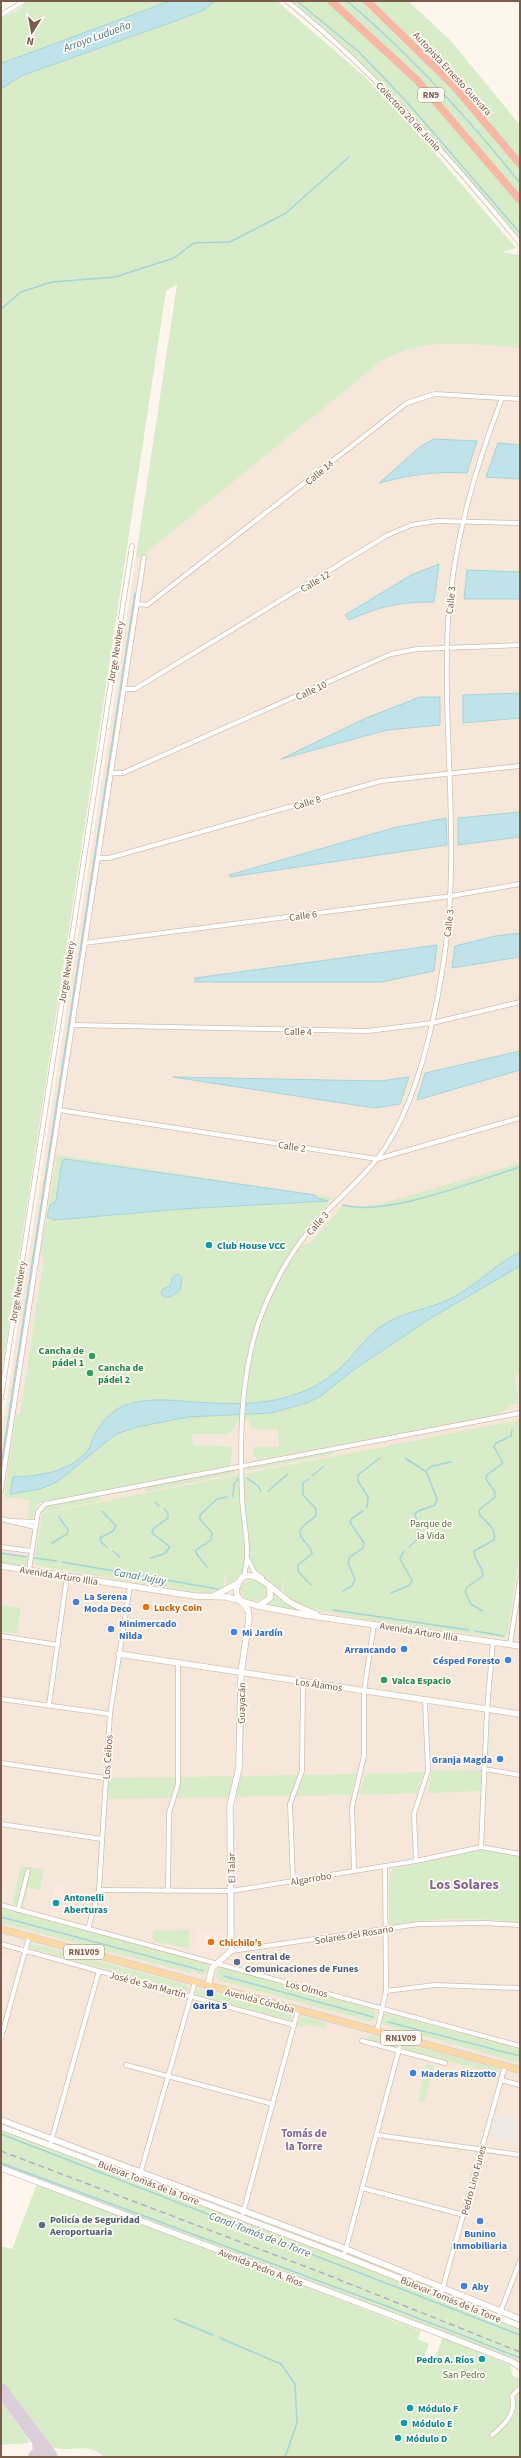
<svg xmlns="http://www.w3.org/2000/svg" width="521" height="2458" viewBox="0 0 521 2458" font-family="'Source Sans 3',sans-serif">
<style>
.residential{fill:#f5e8da}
.commercial{fill:#fde8e0}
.industrial{fill:#efe9e4}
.green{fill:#d8ecc9}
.water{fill:#bfe3e8;stroke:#a5d3da}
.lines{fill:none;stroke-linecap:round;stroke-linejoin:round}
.stream{stroke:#a5d3da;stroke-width:1.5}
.taxiway{stroke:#dbcfda;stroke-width:14}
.street-casing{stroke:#d1beb0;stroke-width:5.5}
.secondary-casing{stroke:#d6c0b0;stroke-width:7}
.primary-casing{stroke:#dad1cd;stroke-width:8}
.highway-casing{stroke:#dad1cd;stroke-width:8}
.street{stroke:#fff;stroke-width:4}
.secondary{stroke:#fff;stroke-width:5.5}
.primary{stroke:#fbd9a5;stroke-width:6}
.highway{stroke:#f7b7a3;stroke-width:7}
.rail{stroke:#b9a8c9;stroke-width:1.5;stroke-dasharray:6 4;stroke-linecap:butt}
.culture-dot{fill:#0f9aa8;stroke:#fffaf3;stroke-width:1.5}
.leisure-dot{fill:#2e9e5b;stroke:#fffaf3;stroke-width:1.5}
.shop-dot{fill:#3f7fe0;stroke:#fffaf3;stroke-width:1.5}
.food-dot{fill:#e8710a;stroke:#fffaf3;stroke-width:1.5}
.service-dot{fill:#5c6f8a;stroke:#fffaf3;stroke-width:1.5}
.transit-dot{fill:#1a4fb4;stroke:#fffaf3;stroke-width:1.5}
.labels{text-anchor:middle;stroke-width:3.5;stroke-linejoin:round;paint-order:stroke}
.shield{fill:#fffaf3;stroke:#a28b7f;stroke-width:1}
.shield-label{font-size:9px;font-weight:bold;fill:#7a5c4d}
.street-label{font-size:10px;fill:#7a5c4d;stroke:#fffaf3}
.culture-label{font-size:10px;font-weight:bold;fill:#0d838f;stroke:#fffaf3;text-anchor:start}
.leisure-label{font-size:10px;font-weight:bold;fill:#27864d;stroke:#fffaf3;text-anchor:start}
.park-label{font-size:10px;fill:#537a41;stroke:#fffaf3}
.shop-label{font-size:10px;font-weight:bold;fill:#366cbe;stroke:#fffaf3;text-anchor:start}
.food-label{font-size:10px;font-weight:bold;fill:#c56008;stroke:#fffaf3;text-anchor:start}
.service-label{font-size:10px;font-weight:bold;fill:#4e5e75;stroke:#fffaf3;text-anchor:start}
.transit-label{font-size:10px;font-weight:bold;fill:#164399;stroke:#fffaf3}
.water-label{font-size:11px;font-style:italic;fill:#437c86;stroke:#fffaf3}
.neighbourhood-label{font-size:11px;font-weight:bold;fill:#846695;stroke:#fffaf3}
.district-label{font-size:14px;font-weight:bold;fill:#846695;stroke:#fffaf3}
</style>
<rect width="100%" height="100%" fill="#fdf6ec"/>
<path class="residential" d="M520 255V2326L1 2127V1436L178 283Z"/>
<g class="commercial">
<path d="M451 1647 467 1649 464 1665 448 1663Z"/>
<path d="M56 1883 66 1885 57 1917 48 1915Z"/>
<path d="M197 1929 215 1931 226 1938 225 1947 214 1955 194 1950Z"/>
<path d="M1 1957 12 1960 5 1988 7 1989 5 1997 1 1996Z"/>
</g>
<path class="industrial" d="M496 2114 520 2121V2144L490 2136Z"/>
<g class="green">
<path d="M29 1H170L1 64V18L16 11Z"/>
<path d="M215 1H277L364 76 429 146 516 248 502 252 520 255V348C470 344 427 336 381 361L141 557H136L177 284 166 291 1 1377V89L21 76 178 20 204 10Z"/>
<path d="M287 1H408L450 40 520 125V243L396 101Z"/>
<path d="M57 1155 335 1198 328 1201 329 1203 313 1220 293 1249 311 1242 344 1204 357 1207 380 1204 520 1163V1373L515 1374 519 1404 509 1405 508 1409 497 1414 258 1460 253 1455V1447H279L278 1429H252L248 1419H240L229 1434H192L193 1445 232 1447 231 1463 227 1467 42 1502 37 1504 33 1517 28 1519 31 1500 4 1497 16 1415H20L44 1257 40 1256Z"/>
<path d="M520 1420V1551L508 1628 510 1630 503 1638 361 1619 309 1608 283 1596 284 1579 283 1578 281 1594C273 1586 257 1573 252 1564H245L241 1575 226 1588 227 1574H225L224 1589 208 1594 38 1566 34 1563 42 1515 45 1513Z"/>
<path d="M335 1450 334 1454 246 1471 252 1466Z"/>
<path d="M231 1470 237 1473 145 1492V1486Z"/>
<path d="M100 1495 99 1501 40 1513 47 1506Z"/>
<path d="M1 1553 27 1557 29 1570 1 1566Z"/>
<path d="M254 1580 264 1584 268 1590 266 1597 257 1602 245 1599 239 1590 243 1583Z"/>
<path d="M275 1594 302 1612 268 1606Z"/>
<path d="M1 1605 21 1608 17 1634 1 1631Z"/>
<path d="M482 1770V1791L427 1793 432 1771Z"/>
<path d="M424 1772 417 1793 359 1795 366 1774Z"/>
<path d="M357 1774 351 1795 107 1799 109 1778Z"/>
<path d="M482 1850 520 1856V1923C479 1917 433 1917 393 1926L389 1924V1879L392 1869Z"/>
<path d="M21 1865 44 1870 40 1890 28 1887 23 1907 12 1904Z"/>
<path d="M1 1908 206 1963 209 1968 206 1975 196 1974V1971L192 1970 191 1973 1 1923Z"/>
<path d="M189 1930 190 1949 153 1941V1931Z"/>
<path d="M30 1943 187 1985 188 1988 187 1990H183L33 1949 28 1947Z"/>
<path d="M221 1967 373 2009 376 2015 372 2022 218 1980 215 1976 217 1970Z"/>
<path d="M197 1989 209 1991V1994L211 1995 212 1992 290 2012 292 2019 289 2020 196 1996 195 1993Z"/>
<path d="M386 2013 520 2049V2063L385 2025 382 2022 383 2015Z"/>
<path d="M305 2017 325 2022 326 2029 305 2024 301 2027 297 2026 300 2018Z"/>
<path d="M372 2035 392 2040 397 2045 395 2047 370 2041 367 2039Z"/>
<path d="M406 2044 496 2068 499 2070 497 2079 493 2078 490 2072 405 2050 403 2048Z"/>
<path d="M427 2064 434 2066 424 2102 418 2101Z"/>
<path d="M1 2127 520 2326V2367L1 2168Z"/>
<path d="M37 2184 421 2331 418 2339 429 2344 423 2360 432 2364 443 2338 510 2365 513 2376 520 2379V2457H104C87 2440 72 2454 52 2447L1 2382V2246L12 2249Z"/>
<path d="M247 2214 341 2250V2251L247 2217Z"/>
<path d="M350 2253 438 2289 436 2291 348 2255Z"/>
<path d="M1 2402 28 2439 29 2443 1 2445Z"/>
</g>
<g class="water">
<path d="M170 1H215L204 10 178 20 21 76 1 89V64L5 62Z"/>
<path d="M434 439 477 441 467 473C436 471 409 475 379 483L421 446Z"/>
<path d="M498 443 520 445V479L486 477Z"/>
<path d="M439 564 434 602C398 602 382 606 349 620L345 615 411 575Z"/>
<path d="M467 570 520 572V599H464Z"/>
<path d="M520 693V718L463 723V695Z"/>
<path d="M420 697H440V725L387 730 281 759 366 718Z"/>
<path d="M520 812V837L458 845V818Z"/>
<path d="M446 818 447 845 230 877 229 875 393 828Z"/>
<path d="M520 933V957L452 968 455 946 495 936Z"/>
<path d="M437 945 434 971 381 982H195V978Z"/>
<path d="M520 1051V1070L417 1100 425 1073Z"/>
<path d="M173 1077 380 1081 409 1077 400 1104 374 1108Z"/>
<path d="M65 1159 315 1195 317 1198 328 1201 182 1209 55 1220 47 1217 50 1205 56 1201 62 1161Z"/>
<path d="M520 1252V1266L431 1318 352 1371 321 1396 307 1403 271 1413 188 1417 137 1427 116 1434 57 1482 40 1489 10 1494 13 1477C40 1476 70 1472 88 1450 91 1446 92 1440 94 1436 100 1423 110 1412 123 1406 147 1397 170 1400 194 1402 228 1404 264 1406 296 1394 318 1387 333 1376 348 1360 358 1349 368 1336 380 1327 402 1311 429 1310 452 1298 477 1285 495 1264 520 1252Z"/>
<path d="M178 1274 182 1278 180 1290 171 1297H164L161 1294 163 1289 171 1285 172 1278Z"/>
</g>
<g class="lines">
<g class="stream">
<path d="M297 1 359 52 406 101 520 233"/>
<path d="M347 1C411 55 468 118 520 183"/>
<path d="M1 309 21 292 52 282 115 277 174 258 194 243 230 242 286 213 349 157"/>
<path d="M343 1205C387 1217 475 1181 520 1167"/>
<path d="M405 1458 425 1471"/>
<path d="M1 1466 135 593"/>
<path d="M312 1476 323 1467"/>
<path d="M247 1478 258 1486 261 1491"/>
<path d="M309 1479 303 1483V1495L316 1509V1515C312 1521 304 1523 301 1529 296 1538 312 1545 312 1554L298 1565V1571L311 1585"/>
<path d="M268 1491 288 1474"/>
<path d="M233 1497 234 1484 238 1479"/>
<path d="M155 1502 159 1506"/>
<path d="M367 1507 368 1497 358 1481V1475L380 1458"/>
<path d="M102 1511 116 1526 113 1531 100 1538 102 1543 107 1547"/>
<path d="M52 1543 67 1534 68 1530 59 1517"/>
<path d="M409 1547 420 1537 415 1514 418 1511 435 1505 437 1499 426 1471 432 1466 451 1462"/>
<path d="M113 1551 120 1557"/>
<path d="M1 1553 27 1557"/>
<path d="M34 1558 57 1561"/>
<path d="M151 1558 164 1554 170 1547 152 1533 153 1529 168 1518V1513L164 1509"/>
<path d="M62 1562 218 1589"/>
<path d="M207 1567 196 1553V1550L211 1540 212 1533 200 1519V1515L217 1499 227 1497"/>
<path d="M343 1591 352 1586 355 1579 348 1563 350 1557 363 1548 364 1543 350 1522 352 1518 363 1511"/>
<path d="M391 1593 410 1585 412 1580 400 1559 404 1551"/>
<path d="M333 1610 469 1630"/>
<path d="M482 1611 471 1604 465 1592 467 1587 483 1576C483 1566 474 1561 474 1551L494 1540C497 1529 486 1522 480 1515L479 1510 495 1497V1492L486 1479 487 1475 503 1463 494 1447 496 1443 511 1436 512 1430"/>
<path d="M475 1631 504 1636"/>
<path d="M519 1638H520"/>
<path d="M1 1917 204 1971"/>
<path d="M224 1976 373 2017"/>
<path d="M388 2022 520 2056"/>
<path d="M1 2134 520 2335"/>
<path d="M1 2163 389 2307C433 2324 476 2340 520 2358"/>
<path d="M174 2319 213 2335"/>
<path d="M220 2338 281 2364 295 2384 297 2423 285 2457"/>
</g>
<g class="taxiway">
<path d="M1 2390 51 2457"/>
<path d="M35 2457 40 2452 39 2441"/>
</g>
<defs>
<g id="street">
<path d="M287 1C375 72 448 156 520 243"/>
<path d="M1 15 24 1"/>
<path d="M137 604 147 605 407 403 435 394 520 399"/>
<path d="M124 689H135L386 536 411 525 437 521 520 523"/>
<path d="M111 773H123L391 654 417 649 520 645"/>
<path d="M98 858H109L381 781 520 766"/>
<path d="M85 943 451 896 520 884"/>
<path d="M72 1025 368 1031 432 1023 520 1002"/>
<path d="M59 1110 377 1159 520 1118"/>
<path d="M1 1398 132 546"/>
<path d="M1 1490 144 557"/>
<path d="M1 1519 35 1527"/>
<path d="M10 1521 36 1522"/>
<path d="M1 1547 31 1551"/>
<path d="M248 1560 255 1573 262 1578"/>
<path d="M29 1570 38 1512 45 1504 520 1413"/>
<path d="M243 1578C252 1553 243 1523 242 1497 240 1440 240 1380 258 1324 270 1290 289 1254 313 1226 333 1203 358 1183 377 1159 416 1110 435 1019 444 959 461 847 442 734 448 622 453 544 474 471 502 398"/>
<path d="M1 1636 58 1645"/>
<path d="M510 1645 520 1579"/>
<path d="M1 1699 110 1714"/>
<path d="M49 1705 67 1576"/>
<path d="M1 1763 105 1778"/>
<path d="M484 1769 520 1775"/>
<path d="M1 1824 102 1839"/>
<path d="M481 1847 487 1709 493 1642"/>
<path d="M416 1861 414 1814 428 1771 425 1700"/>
<path d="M354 1871 352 1807 364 1756V1691L374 1624"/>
<path d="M293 1881 290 1804 302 1771 303 1682"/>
<path d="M99 1890 231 1891 416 1861 481 1847 520 1854"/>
<path d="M168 1891 169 1813 178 1784V1663"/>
<path d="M1 1905 520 2046"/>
<path d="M18 1910 28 1871"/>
<path d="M88 1929 99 1890 110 1714 130 1586"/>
<path d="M1 1944 294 2025"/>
<path d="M231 1951 419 1924 484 1923 520 1925"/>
<path d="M386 1991 435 1985 520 1988"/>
<path d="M377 2031 386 1991 385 1866"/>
<path d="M1 2038 29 1937"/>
<path d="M362 2041 445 2063"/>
<path d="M126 2065 273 2104"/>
<path d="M501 2080 520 2085"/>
<path d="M377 2135 520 2155"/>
<path d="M50 2145 99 1971"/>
<path d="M139 2178 195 1982"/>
<path d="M362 2188 464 2215"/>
<path d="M243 2213 298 2010"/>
<path d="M344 2256 402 2038"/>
<path d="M441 2294 505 2066"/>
<path d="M500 2313 520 2261"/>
<path d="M492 2435C505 2424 517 2413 512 2396L520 2388"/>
</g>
<g id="secondary">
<path d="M1 1566 195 1596 227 1597 258 1606 306 1615 520 1646"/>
<path d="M214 1596 238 1583"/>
<path d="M241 1601C238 1597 235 1593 237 1587 245 1557 278 1594 288 1601 297 1607 306 1610 316 1614"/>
<path d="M259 1606 270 1598V1586"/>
<path d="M119 1654 520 1714"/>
<path d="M208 1985 212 1968 231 1951 230 1806 239 1768 241 1673 249 1619 248 1610 242 1602"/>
<path d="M1 2120 346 2249 520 2319"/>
<path d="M1 2127 328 2250 520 2326"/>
<path d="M1 2168 441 2334 511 2361 520 2367"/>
</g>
<path id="primary" d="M1 1929 520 2070"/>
<g id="highway">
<path d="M331 1 417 80 520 200"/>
<path d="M367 1 453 85 520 164"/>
</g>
</defs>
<use href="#street" class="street-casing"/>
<use href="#secondary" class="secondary-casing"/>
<use href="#primary" class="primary-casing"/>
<use href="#highway" class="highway-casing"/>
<use href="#street" class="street"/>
<use href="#secondary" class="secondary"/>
<use href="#primary" class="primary"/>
<use href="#highway" class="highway"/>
<path class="rail" d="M1 2151 325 2274 520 2352"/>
</g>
<g class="culture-dot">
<circle cx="209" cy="1245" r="4"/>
<circle cx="56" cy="1903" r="4"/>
<circle cx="482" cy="2359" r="4"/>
<circle cx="410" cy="2408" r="4"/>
<circle cx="404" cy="2423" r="4"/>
<circle cx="398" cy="2438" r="4"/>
</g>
<g class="leisure-dot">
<circle cx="92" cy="1356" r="4"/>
<circle cx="90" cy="1373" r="4"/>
<circle cx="384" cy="1680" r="4"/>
</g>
<g class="shop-dot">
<circle cx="76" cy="1602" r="4"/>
<circle cx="111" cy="1629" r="4"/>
<circle cx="234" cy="1632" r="4"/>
<circle cx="404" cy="1649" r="4"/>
<circle cx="508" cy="1660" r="4"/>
<circle cx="500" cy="1759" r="4"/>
<circle cx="413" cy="2073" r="4"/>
<circle cx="480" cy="2221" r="4"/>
<circle cx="464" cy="2286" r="4"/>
</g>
<g class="food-dot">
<circle cx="146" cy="1607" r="4"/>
<circle cx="211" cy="1942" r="4"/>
</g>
<g class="service-dot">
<circle cx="237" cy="1962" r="4"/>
<circle cx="42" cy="2225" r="4"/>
</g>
<rect class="transit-dot" x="206" y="1989" width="8" height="8" rx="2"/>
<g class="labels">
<g class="shield">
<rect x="418" y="88" width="26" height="14" rx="3"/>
<rect x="64" y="1945" width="40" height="14" rx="3"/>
<rect x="381" y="2031" width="40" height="14" rx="3"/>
</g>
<g class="shield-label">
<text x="431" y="98">RN9</text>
<text x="84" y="1955">RN1V09</text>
<text x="401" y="2041">RN1V09</text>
</g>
<g class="street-label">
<text transform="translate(453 73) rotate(47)" y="4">Autopista Ernesto Guevara</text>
<text transform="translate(409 116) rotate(47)" y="4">Colectora 20 de Junio</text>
<text transform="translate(319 472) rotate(-39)" y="4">Calle 14</text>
<text transform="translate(315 581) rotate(-31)" y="4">Calle 12</text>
<text transform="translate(450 600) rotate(-85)" y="4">Calle 3</text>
<text transform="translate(115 652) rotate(-81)" y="4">Jorge Newbery</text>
<text transform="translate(311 690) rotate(-25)" y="4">Calle 10</text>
<text transform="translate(307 802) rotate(-17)" y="4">Calle 8</text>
<text transform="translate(303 915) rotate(-8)" y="4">Calle 6</text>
<text transform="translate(448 923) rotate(-84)" y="4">Calle 3</text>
<text transform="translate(66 972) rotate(-81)" y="4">Jorge Newbery</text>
<text transform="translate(298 1031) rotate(1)" y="4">Calle 4</text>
<text transform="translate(292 1146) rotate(9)" y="4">Calle 2</text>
<text transform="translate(317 1223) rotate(-48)" y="4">Calle 3</text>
<text transform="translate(17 1292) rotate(-81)" y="4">Jorge Newbery</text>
<text transform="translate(59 1575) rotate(9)" y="4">Avenida Arturo Illia</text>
<text transform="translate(419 1631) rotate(9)" y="4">Avenida Arturo Illia</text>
<text transform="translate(319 1684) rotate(8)" y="4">Los Álamos</text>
<text transform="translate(241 1703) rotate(-89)" y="4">Guayacán</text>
<text transform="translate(107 1757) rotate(-86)" y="4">Los Ceibos</text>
<text transform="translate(231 1868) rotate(-91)" y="4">El Talar</text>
<text transform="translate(311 1878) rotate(-9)" y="4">Algarrobo</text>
<text transform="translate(354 1934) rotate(-9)" y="4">Solares del Rosario</text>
<text transform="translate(148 1984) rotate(15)" y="4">José de San Martín</text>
<text transform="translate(307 1988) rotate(15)" y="4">Los Olmos</text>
<text transform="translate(260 2000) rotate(15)" y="4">Avenida Córdoba</text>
<text transform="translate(473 2180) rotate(-75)" y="4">Pedro Lino Funes</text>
<text transform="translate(149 2182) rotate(21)" y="4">Bulevar Tomás de la Torre</text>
<text transform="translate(261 2267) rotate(21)" y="4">Avenida Pedro A. Ríos</text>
<text transform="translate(451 2299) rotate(22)" y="4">Bulevar Tomás de la Torre</text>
</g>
<g class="culture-label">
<text x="217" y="1249">Club House VCC</text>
<text x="64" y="1901">Antonelli<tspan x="64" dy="12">Aberturas</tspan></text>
<text x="474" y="2363" text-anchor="end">Pedro A. Ríos</text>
<text x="418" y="2412">Módulo F</text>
<text x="412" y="2427">Módulo E</text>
<text x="406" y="2442">Módulo D</text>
</g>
<g class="leisure-label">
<text x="84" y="1354" text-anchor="end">Cancha de<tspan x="84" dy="12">pádel 1</tspan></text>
<text x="98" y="1371">Cancha de<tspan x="98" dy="12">pádel 2</tspan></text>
<text x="392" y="1684">Valca Espacio</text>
</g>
<g class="park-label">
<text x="431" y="1527">Parque de<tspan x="431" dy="12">la Vida</tspan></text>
<text x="464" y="2378">San Pedro</text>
</g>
<g class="shop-label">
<text x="84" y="1600">La Serena<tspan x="84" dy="12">Moda Deco</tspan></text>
<text x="119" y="1627">Minimercado<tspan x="119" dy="12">Nilda</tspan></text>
<text x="242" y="1636">Mi Jardín</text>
<text x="396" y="1653" text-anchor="end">Arrancando</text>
<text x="500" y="1664" text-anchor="end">Césped Foresto</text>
<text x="492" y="1763" text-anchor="end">Granja Magda</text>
<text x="421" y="2077">Maderas Rizzotto</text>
<text x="480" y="2237" text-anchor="middle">Bunino<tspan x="480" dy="12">Inmobiliaria</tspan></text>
<text x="472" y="2290">Aby</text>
</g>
<g class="food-label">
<text x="154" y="1611">Lucky Coin</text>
<text x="219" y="1946">Chichilo’s</text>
</g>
<g class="service-label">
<text x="245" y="1960">Central de<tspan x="245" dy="12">Comunicaciones de Funes</tspan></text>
<text x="50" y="2223">Policía de Seguridad<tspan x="50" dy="12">Aeroportuaria</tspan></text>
</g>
<g class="transit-label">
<text x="210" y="2009">Garita 5</text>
</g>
<g class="water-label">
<text transform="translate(97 36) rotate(-20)" y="4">Arroyo Ludueña</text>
<text transform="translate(140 1576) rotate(10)" y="4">Canal Jujuy</text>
<text transform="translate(260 2234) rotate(21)" y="4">Canal Tomás de la Torre</text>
</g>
<g class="neighbourhood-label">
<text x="304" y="2137">Tomás de<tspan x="304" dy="13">la Torre</tspan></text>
</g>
<g class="district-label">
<text x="464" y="1889">Los Solares</text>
</g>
</g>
<rect width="521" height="2458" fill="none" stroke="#7a5c4d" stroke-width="4"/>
<g transform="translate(32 32) rotate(191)" stroke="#fffaf3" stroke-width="3" paint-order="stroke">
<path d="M0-3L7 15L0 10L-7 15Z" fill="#7a5c4d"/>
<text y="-6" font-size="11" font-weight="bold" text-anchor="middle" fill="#7a5c4d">N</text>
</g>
</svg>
